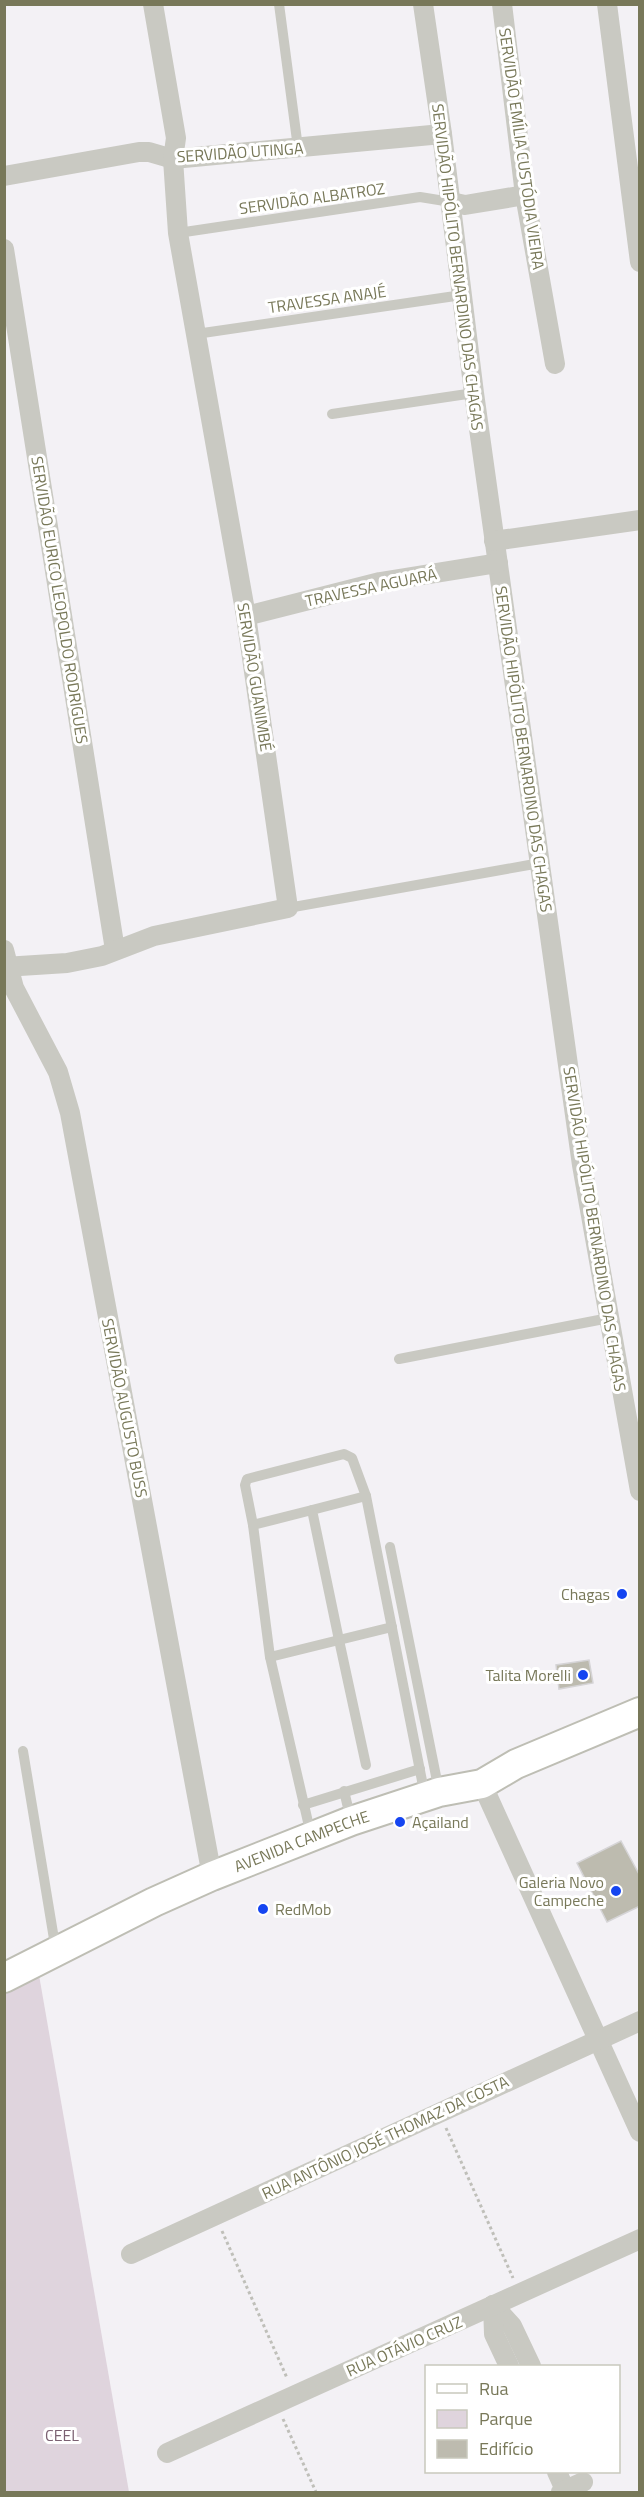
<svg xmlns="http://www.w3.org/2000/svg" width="644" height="2497" viewBox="0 0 644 2497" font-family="'Titillium Web',sans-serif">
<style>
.green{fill:#dfd4dd}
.building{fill:#bdbbaf;stroke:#d5d4d6;stroke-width:1.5}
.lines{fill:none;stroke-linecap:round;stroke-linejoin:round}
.secondary-casing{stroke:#bebeb4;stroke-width:32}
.path{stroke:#bfbfb9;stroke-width:3;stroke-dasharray:3 3;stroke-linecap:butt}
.lane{stroke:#c9c9c2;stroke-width:10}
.street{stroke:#c9c9c2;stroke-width:20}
.secondary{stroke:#fff;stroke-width:28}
.poi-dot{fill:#1545f1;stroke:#fff;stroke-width:2}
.labels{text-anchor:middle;stroke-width:6;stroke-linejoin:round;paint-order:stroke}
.street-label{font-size:16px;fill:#787859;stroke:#fff}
.poi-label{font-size:16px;fill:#787859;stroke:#fff;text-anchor:end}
.park-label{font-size:16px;fill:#7b6172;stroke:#fff}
</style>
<rect width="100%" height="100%" fill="#f3f1f5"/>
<path class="green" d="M39 1975 129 2492H5V1992Z"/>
<g class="building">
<path d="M589 1660 593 1683 559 1689 556 1665Z"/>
<path d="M621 1841 640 1876V1906L607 1922 577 1863Z"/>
</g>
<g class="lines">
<defs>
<g id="secondary">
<path id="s1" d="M4 1978 154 1902 212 1876 351 1821 439 1792 482 1784 516 1764 640 1712"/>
</g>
</defs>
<use href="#secondary" class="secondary-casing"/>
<g class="path">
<path d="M446 2128 513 2278"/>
<path d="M222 2231 287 2378"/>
<path d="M283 2419 316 2492"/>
</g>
<g class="lane">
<path d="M279 4 298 148"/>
<path d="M178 233 420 197 451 202"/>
<path d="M196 334 462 295"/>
<path d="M332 414 474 393"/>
<path d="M288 908 540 863"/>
<path d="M399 1359 609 1318"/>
<path d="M366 1496 425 1796"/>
<path d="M253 1525 312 1510"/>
<path d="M390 1547 439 1791"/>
<path d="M270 1657 339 1640 366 1765"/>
<path d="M23 1751 56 1951"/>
<path d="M344 1791 351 1820"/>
<path d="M303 1805 420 1769"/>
<path d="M311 1835 270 1657 253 1525 245 1485 247 1479 344 1454 352 1458 366 1496 312 1510 339 1640 392 1627"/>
</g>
<g class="street">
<path d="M423 4 442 134 474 393 582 1165 640 1491"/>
<path d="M502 4 525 195 555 364"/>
<path d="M607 4 640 262"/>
<path d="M4 176 139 152H149L173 159 442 134"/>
<path d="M451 202 465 205 525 195"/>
<path d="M4 249 115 950"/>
<path d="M494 541 640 520"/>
<path d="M246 616 380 582 498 563"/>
<path d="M4 950 14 988 58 1072 70 1113 212 1876"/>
<path d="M4 967 67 963 102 956 154 936 288 908 246 616 178 233 173 159 176 138 153 4"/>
<path d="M482 1784 640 2132"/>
<path d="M131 2254 640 2021"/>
<path d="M493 2305 512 2326 531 2366"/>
<path d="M493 2305 494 2334 509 2366"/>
<path d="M167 2453 640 2239"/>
<path d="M557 2472 566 2492"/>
<path d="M561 2492 583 2482"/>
</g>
<use href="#secondary" class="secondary"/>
</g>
<g class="poi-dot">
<circle cx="622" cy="1594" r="6"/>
<circle cx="583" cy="1675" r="6"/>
<circle cx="400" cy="1822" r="6"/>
<circle cx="616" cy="1891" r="6"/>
<circle cx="263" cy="1909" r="6"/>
</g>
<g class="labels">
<g class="street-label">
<text transform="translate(522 149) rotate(82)" y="6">SERVIDÃO EMÍLIA CUSTÓDIA VIEIRA</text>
<text transform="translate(240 152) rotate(-4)" y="6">SERVIDÃO UTINGA</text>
<text transform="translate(312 198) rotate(-8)" y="6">SERVIDÃO ALBATROZ</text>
<text transform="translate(458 267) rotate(83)" y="6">SERVIDÃO HIPÓLITO BERNARDINO DAS CHAGAS</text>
<text transform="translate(327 299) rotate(-8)" y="6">TRAVESSA ANAJÉ</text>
<text transform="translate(371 587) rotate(-12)" y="6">TRAVESSA AGUARÁ</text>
<text transform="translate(60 600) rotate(81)" y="6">SERVIDÃO EURICO LEOPOLDO RODRIGUES</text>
<text transform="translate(255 677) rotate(81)" y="6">SERVIDÃO GUANIMBÉ</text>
<text transform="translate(524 749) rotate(82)" y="6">SERVIDÃO HIPÓLITO BERNARDINO DAS CHAGAS</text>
<text transform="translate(595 1229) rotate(81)" y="6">SERVIDÃO HIPÓLITO BERNARDINO DAS CHAGAS</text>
<text transform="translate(125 1408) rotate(79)" y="6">SERVIDÃO AUGUSTO BUSS</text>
<text dy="6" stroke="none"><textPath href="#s1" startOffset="328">AVENIDA CAMPECHE</textPath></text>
<text transform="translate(385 2137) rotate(-25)" y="6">RUA ANTÔNIO JOSÉ THOMAZ DA COSTA</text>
<text transform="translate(404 2346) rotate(-24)" y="6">RUA OTÁVIO CRUZ</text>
</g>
<g class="poi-label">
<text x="610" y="1600">Chagas</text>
<text x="571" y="1681">Talita Morelli</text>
<text x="412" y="1828" text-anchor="start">Açailand</text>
<text x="604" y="1888">Galeria Novo<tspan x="604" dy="18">Campeche</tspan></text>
<text x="275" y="1915" text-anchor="start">RedMob</text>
</g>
<g class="park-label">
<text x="62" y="2441">CEEL</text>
</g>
</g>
<rect width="644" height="2497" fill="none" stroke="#787859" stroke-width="12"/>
<rect x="425" y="2365" width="195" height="108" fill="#ffffff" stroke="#c9c9bd" stroke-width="1.5"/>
<rect x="437" y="2384" width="30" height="9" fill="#ffffff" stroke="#c9c9bd" stroke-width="1.5"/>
<text x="479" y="2395" font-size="18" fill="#787859">Rua</text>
<rect x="437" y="2410" width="30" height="18" fill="#dfd4dd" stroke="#c9c9bd" stroke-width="1.5"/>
<text x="479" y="2425" font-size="18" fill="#787859">Parque</text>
<rect x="437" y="2440" width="30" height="18" fill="#bdbbaf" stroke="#c9c9bd" stroke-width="1.5"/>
<text x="479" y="2455" font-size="18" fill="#787859">Edifício</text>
</svg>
